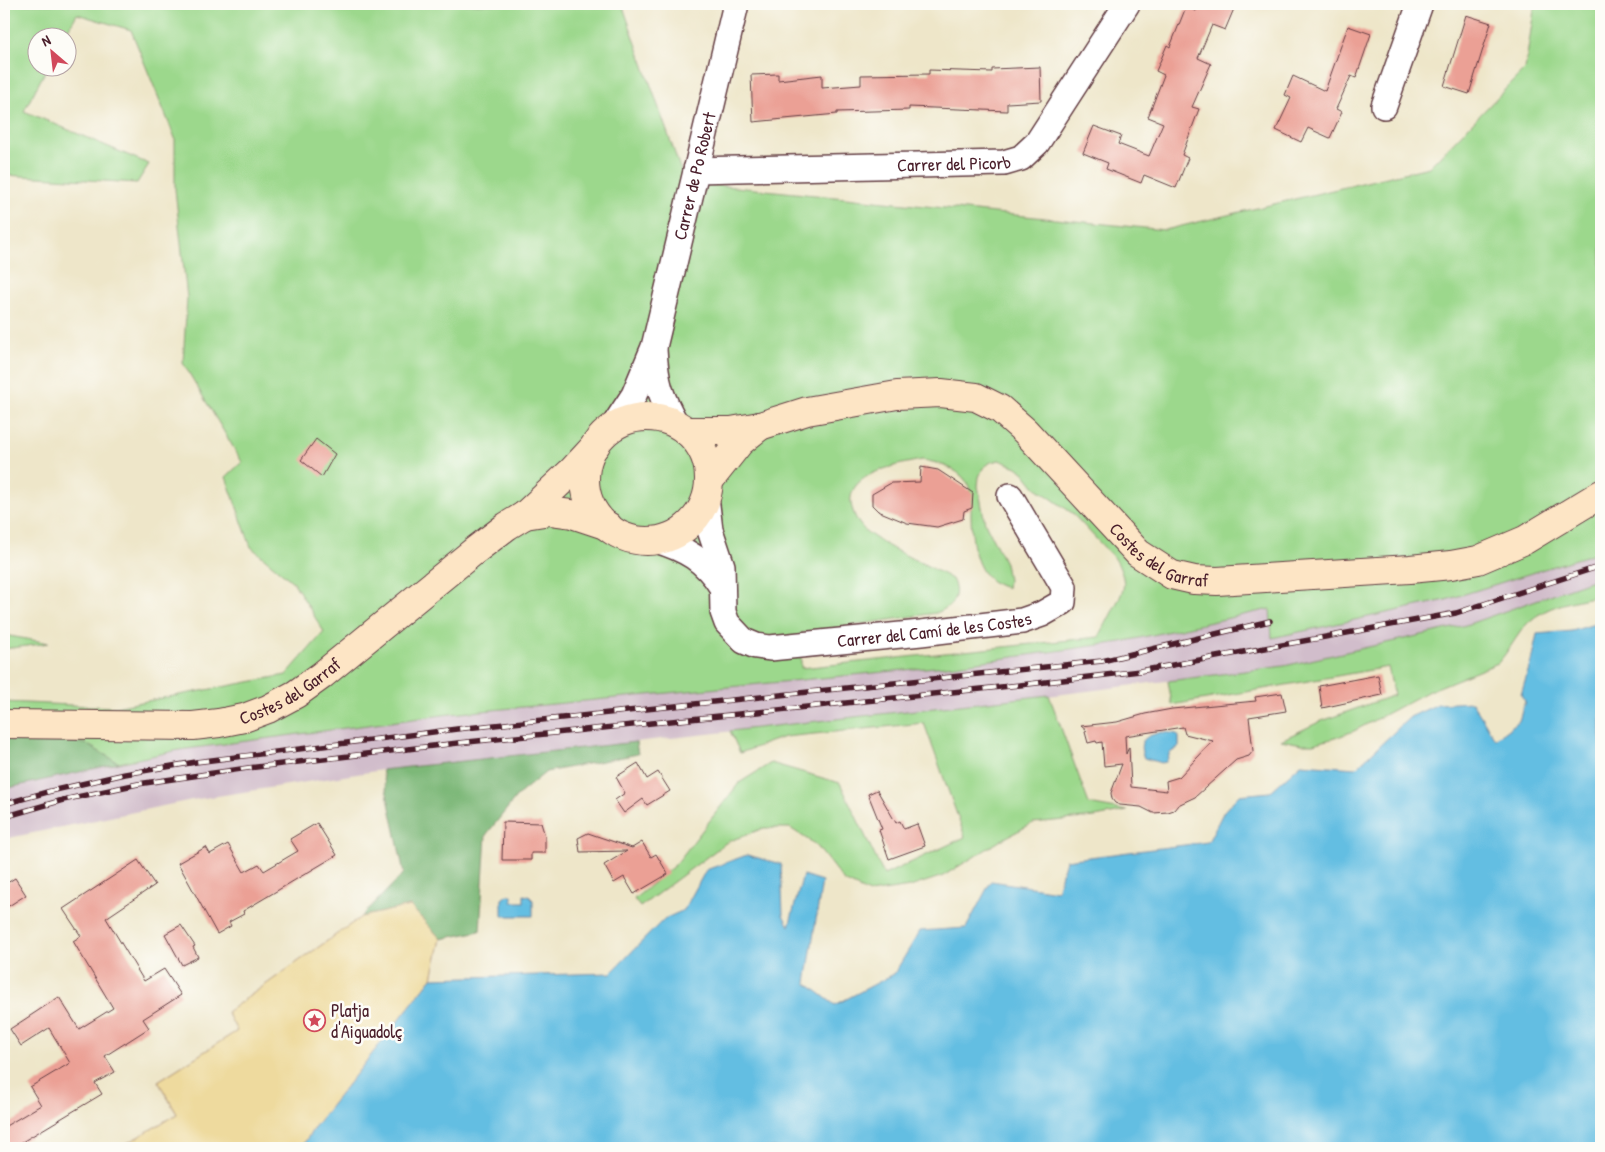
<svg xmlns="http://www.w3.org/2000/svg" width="1605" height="1152" viewBox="0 0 1605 1152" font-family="'Patrick Hand',sans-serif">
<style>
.industrial{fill:#d1bdcb}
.green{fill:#9cd88c;stroke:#737c5c;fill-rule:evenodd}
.forest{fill:#7db878;stroke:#646c52}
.sand{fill:#eeda9e;stroke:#9c7c64}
.water{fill:#64bee2;stroke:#576e86}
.building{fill:#eba095;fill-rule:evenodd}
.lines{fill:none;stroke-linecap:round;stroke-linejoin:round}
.street-casing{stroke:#633d43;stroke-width:28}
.secondary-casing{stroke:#633d43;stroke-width:30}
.street{stroke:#fff;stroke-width:25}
.secondary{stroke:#fde5c5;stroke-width:28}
.rail-casing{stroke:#4a1f2b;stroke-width:5.5}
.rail{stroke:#fdfcf7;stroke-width:4;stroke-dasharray:11;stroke-linecap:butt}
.labels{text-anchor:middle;stroke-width:5;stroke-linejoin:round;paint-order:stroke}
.street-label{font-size:18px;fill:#4a1f2b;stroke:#fdfcf7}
.poi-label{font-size:18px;fill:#4a1f2b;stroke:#fdfcf7;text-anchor:start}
</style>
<rect width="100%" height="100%" fill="#fdfcf7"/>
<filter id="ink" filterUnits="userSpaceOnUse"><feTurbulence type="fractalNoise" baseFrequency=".02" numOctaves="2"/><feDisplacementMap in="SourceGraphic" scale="10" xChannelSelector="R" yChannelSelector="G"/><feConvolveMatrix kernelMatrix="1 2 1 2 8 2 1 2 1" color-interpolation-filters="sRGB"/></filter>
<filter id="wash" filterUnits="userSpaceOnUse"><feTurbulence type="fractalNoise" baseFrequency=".0096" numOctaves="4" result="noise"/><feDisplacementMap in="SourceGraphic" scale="20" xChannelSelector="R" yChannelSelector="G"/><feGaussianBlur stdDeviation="1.12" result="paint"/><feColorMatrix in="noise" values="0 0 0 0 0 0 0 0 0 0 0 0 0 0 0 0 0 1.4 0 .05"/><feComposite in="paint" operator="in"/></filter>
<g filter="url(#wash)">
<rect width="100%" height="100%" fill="#eee6c9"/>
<path class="industrial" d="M1601 551V577L1466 625 1284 666 1024 699 382 770 192 800 4 839V789L179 750 451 714 956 665 1121 642 1270 609 1272 637 1570 561Z"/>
<g class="green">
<path d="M4 4H622L685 182 1165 230 1429 167 1525 69 1534 10 1538 4H1601V551L1446 600 1272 638 1270 609 1121 642 956 665 451 714 179 750 119 763 86 744 4 734V702L115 707 286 675 324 632 294 583 251 547 226 477 242 462 183 363 187 298 175 189V138L131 30 77 14 64 37 38 38V68H47L24 111 149 164 137 183 4 175ZM922 460C937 462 957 468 966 481 973 492 971 503 971 515 972 544 974 580 1007 588L1008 580 1005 563 985 523 978 486 979 477 983 468 991 462 999 460 1017 467 1024 473 1035 487 1072 513 1116 560C1129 586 1124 589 1112 612 1108 620 1103 629 1099 637L801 668V633L936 613C952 607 961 596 952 579 927 564 898 554 874 537 864 531 857 523 853 511 839 474 896 465 922 460Z"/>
<path d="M1601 577V595C1572 602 1540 605 1521 631 1513 642 1507 653 1498 663L1429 691 1354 731 1335 738 1313 744H1302L1281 740 1319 722 1394 695 1388 667 1172 705 1168 681 1284 666 1466 625Z"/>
<path d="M4 635 49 643 4 649Z"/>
<path d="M1049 695 1089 804 1127 811 1095 817 1033 823 1003 839 943 876 910 887 869 893 844 881 816 845 790 828H764L727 842 640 907 634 899 676 864 739 783 771 763 840 783 884 875 965 837 924 723 784 737 740 753 730 731Z"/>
</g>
<g class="forest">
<path d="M4 734 28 735 86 744 119 763 4 789Z"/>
<path d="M636 742 638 754 546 772 518 795 486 835 480 931 441 939 410 906 361 917 404 873 382 770Z"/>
</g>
<path class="sand" d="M410 906 441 939 432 978 316 1125 301 1148H119L177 1114 158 1081 237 1031 227 1012 361 917Z"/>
<g class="water">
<path d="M1601 622V1148H301L316 1125 432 978 611 973 664 919 684 910 706 870 747 855 781 864 783 915 789 926 803 875 822 881 806 983 835 1005 894 974 920 931 966 928 991 881 1057 891 1066 860 1208 842 1224 811 1239 795 1270 792 1301 764 1356 768 1410 717 1438 704 1472 702 1495 739 1519 721 1525 701 1521 695 1531 661 1537 634 1572 631Z"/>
<path d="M1162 732 1177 734 1179 737V747L1170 753 1166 762 1161 763 1144 758C1136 739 1147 736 1162 732Z"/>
<path d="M507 895H512V902H524V895L529 896 533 900V916H502V899Z"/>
</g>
<g id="blocks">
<g class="building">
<path d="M1199 4H1236L1225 30 1212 25 1198 58 1211 64 1192 107 1199 109 1182 155 1188 158 1176 188 1144 175 1141 183 1106 169 1108 163 1083 153 1094 126 1121 136 1118 144 1149 156 1163 123 1148 117 1164 75 1156 71 1167 45 1170 47 1186 7 1196 11Z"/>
<path d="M1466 15 1491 23 1469 94 1444 86Z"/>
<path d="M1348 26 1371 34 1356 78 1351 76 1336 109 1342 112 1330 138 1308 128 1301 142 1276 130 1291 98 1285 95 1293 76 1325 91Z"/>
<path d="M1040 67 1041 101 1007 103V111L909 107V110L837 112V114L753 122 751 75 778 74V80L822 75V88L861 85V75L929 74V70L992 72V69Z"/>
<path d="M316 439 335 454 322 477 301 460Z"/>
<path d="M921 467 938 470 973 493 972 508 964 511 963 519 937 527 907 523 878 511 872 505V494L891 483 920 482Z"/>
<path d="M1378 675 1382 695 1322 708 1319 686Z"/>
<path d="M1282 693 1286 711 1249 717 1253 751 1249 756 1236 760 1195 797 1178 805 1174 810 1168 812 1153 813 1141 807 1120 805 1115 803 1112 799 1111 793 1122 764 1104 766 1102 742 1097 743 1096 741 1088 743 1085 732 1087 731 1081 726 1117 722 1145 714 1172 709 1256 701 1255 697ZM1183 727 1185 734 1213 741 1179 777 1166 781 1167 791 1131 787 1129 747 1126 754 1125 736Z"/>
<path d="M638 763 647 779 658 772 670 791 647 805 643 799 624 813 615 800 625 793 616 777Z"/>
<path d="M877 790 896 823 900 821 904 829 917 824 925 846 889 859 879 830 882 829 868 794Z"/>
<path d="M503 822 541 823 545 836V853H531V860H502Z"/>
<path d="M317 823 337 855 243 911 244 914 229 922 231 926 217 934 178 863 206 847 210 854 228 844 244 872 259 864 264 871 298 851 290 839Z"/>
<path d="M588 833 632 848 642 842 651 857 656 854 668 874 634 894 624 877 614 883 604 865 627 851 580 852 578 838Z"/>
<path d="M138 860 155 885 106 918 144 981 164 969 181 995 143 1019 149 1028 105 1056 115 1072 95 1083 102 1094 12 1148H4V1127L41 1105 30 1087 70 1063 49 1028 21 1046 10 1029 59 997 79 1029 113 1008 73 941 81 936 63 909Z"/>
<path d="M15 878 26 895 4 909V885Z"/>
<path d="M181 925 195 946 193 947 198 957 182 965 165 934Z"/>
</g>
</g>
</g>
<g filter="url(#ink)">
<use href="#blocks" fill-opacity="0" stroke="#633d43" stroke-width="1"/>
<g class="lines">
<defs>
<g id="street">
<path d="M1384 106 1420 4"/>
<path id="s1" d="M696 170 1004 163 1021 158 1037 143 1127 4"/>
<path d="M654 350C656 383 660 395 676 424"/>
<path id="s2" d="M613 427 634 395 654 347 736 4"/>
<path id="s3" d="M706 497 710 530 722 566 723 612 727 623 744 641 756 646 770 648 921 633 1022 621 1042 614 1063 602 1064 587 1010 496"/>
<path d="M656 540C686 549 705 560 722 587"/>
</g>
<g id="secondary">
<circle cx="647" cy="479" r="62"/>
<path id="s4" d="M686 431H731L760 426 807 411 897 395 941 393 976 397 1000 409 1025 431 1138 553 1172 575 1194 580 1217 581 1410 569 1451 565 1478 560 1525 540 1601 494"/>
<path d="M709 481 740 442 760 426"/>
<path d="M525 515 550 511 572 514 608 526"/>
<path id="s5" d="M4 724 193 726 219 723 244 718 268 709 296 694 321 676 473 552 507 526 525 515 573 470 596 445"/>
</g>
</defs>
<use href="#street" class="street-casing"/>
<use href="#secondary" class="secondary-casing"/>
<use href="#street" class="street"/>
<use href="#secondary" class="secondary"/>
<defs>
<g id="rail">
<path d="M4 804 51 791 125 774 196 762 457 729 1102 661 1270 621"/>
<path d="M4 817 63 800 138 784 248 768 458 743 1020 685 1140 671 1456 613 1601 566"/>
</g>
</defs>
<use href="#rail" class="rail-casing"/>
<use href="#rail" class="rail"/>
</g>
</g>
<defs>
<symbol id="sight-ring" viewBox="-11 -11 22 22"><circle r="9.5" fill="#fdfcf7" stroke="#d1495b" stroke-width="1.5"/><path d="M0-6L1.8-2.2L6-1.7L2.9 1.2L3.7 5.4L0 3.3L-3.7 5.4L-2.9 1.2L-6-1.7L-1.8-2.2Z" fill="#d1495b"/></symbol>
</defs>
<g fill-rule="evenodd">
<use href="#sight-ring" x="302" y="1008" width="25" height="25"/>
</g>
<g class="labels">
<g class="street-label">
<text dy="6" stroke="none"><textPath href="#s1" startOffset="258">Carrer del Picorb</textPath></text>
<text dy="6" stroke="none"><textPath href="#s2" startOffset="266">Carrer de Po Robert</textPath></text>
<text dy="6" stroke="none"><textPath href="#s4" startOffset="541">Costes del Garraf</textPath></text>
<text dy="6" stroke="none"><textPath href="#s3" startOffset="346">Carrer del Camí de les Costes</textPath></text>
<text dy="6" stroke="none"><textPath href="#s5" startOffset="294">Costes del Garraf</textPath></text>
</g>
<g class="poi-label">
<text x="331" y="1017">Platja<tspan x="331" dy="21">d'Aiguadolç</tspan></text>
</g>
</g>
<rect width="1605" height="1152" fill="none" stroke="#fdfcf7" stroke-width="20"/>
<g transform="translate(52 52) rotate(332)"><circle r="24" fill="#fdfcf7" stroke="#b5a4a5"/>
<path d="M0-4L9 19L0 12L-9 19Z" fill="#d1495b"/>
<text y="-8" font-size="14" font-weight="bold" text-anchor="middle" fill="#4a1f2b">N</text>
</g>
</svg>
